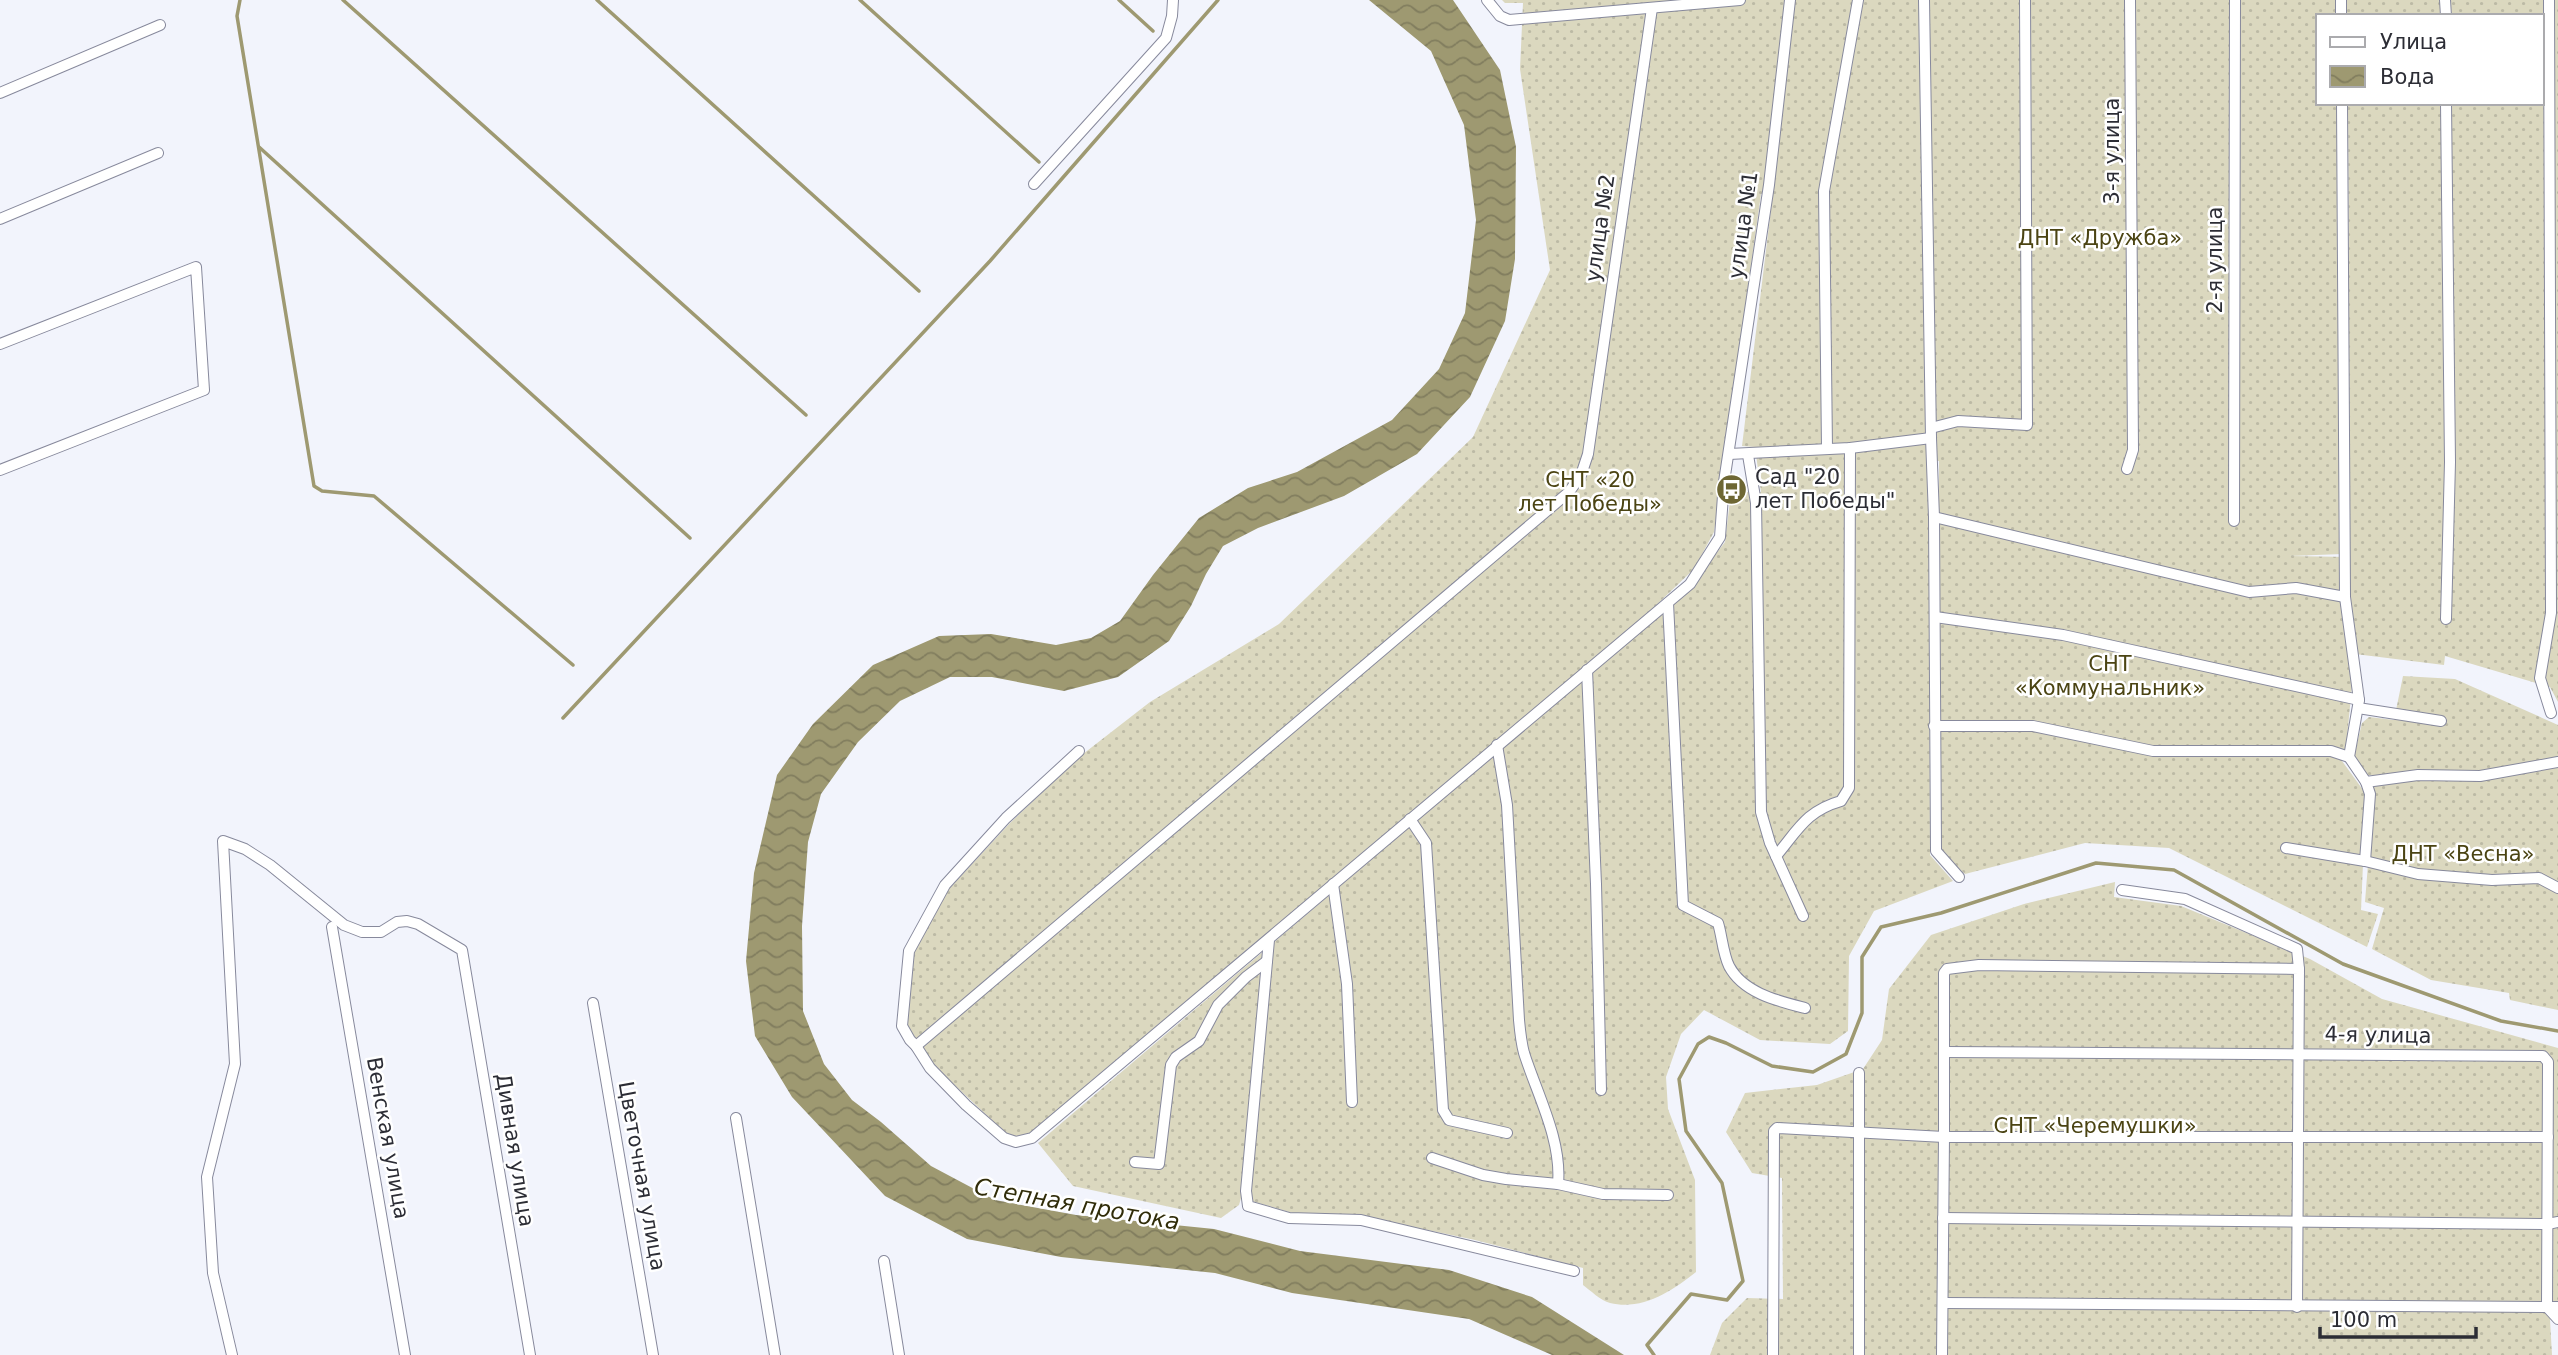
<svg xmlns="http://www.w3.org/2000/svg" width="2558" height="1355" viewBox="0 0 2558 1355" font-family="'DejaVu Sans',sans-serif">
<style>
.garden{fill:url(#garden-dots)}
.water{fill:url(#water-waves)}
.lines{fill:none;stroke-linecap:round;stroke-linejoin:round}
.stream{stroke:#9e9971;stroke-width:3.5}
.street-casing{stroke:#87899c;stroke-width:12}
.street{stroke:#fff;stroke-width:10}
.labels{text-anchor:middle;stroke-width:5;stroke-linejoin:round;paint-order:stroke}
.street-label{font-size:21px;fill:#2c2d35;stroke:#fff}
.park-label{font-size:21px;fill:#4b4413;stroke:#fff}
.poi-label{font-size:21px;fill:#2c2d35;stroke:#fff;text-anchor:start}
.water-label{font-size:23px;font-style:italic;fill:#302c09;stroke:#fff}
</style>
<defs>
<pattern id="garden-dots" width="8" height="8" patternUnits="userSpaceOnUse" patternTransform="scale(1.75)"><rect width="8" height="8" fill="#dbd8bf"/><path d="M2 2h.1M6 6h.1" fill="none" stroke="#bcbaa5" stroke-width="1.8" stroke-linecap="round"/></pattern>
<pattern id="water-waves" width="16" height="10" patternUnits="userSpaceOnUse" patternTransform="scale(1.75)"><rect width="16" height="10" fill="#9e9971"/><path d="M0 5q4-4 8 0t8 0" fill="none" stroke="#817d5e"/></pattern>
</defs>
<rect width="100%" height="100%" fill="#f2f4fc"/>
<g class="garden">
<path d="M1502 0H2335L2336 16H2318V103H2337L2343 554 2289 556 2350 557 2348 103H2542V16H2347V0H2558V702L2550 687 2445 656 2444 665 2355 654 2346 748 2342 761 2366 794 2361 910 2378 914 2367 947 2169 848 2085 843 1965 874 1938 850 1939 461H1929L1930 855 1953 881 1874 911 1849 956 1848 1031 1830 1044 1760 1040 1704 1010 1681 1034 1666 1077 1668 1109 1695 1180 1696 1272C1672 1291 1642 1311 1610 1303 1601 1301 1590 1290 1583 1285V1268L1475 1240 1356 1215 1296 1214 1241 1198 1239 1205 1221 1218 1073 1186 1038 1143 1688 590 1725 542 1731 492H1761L1755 447 1742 446 1773 193 1761 194 1714 532 1694 569 1646 615 1026 1136 1010 1137 934 1066 905 1026 913 952 948 890 1010 823 1083 754 1150 702 1279 624 1473 437 1550 270 1520 69 1523 3H1505Z"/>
<path d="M2403 676 2455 679 2558 725V1010L2510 1000 2509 993 2431 980 2372 949 2384 908 2365 902 2375 775H2366L2354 756 2362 723 2369 717 2394 720Z"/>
<path d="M2115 882 2114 897 2181 906 2310 959 2382 999 2558 1048V1303L2549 1302 2552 1355H1710L1722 1323 1747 1298 1783 1299 1782 1178 1752 1173 1726 1132 1745 1093 1817 1085 1863 1069 1882 1040 1889 989 1931 935 2024 904Z"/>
</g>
<path class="water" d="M1369 0H1453L1500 70 1516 147 1515 259 1505 321 1470 397 1417 454 1344 496 1258 528 1223 546 1206 574 1191 606 1169 641 1118 677 1064 691 992 677H950L900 701 858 742 821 794 808 842 802 926 803 1011 824 1064 852 1100 881 1122 931 1166 995 1200 1076 1215 1214 1229 1300 1251 1449 1270 1532 1297 1624 1355H1552L1469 1319 1292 1293 1215 1273 1061 1257 967 1239 885 1196 792 1097 755 1036 746 961 754 873 777 775 813 724 873 665 939 636 991 634 1056 645 1091 638 1120 621 1153 575 1199 518 1248 488 1297 472 1392 420 1439 369 1465 313 1476 220 1464 125 1431 51Z"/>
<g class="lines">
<g class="stream">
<path d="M240 0 237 16 314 486 322 491 374 496 573 665"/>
<path d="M343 0 806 415"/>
<path d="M597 0 919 291"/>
<path d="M860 0 1039 162"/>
<path d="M1119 0 1153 31"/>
<path d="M259 147 690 538"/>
<path d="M563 718 990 261 1218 0"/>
<path d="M1654 1355 1647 1345 1691 1294 1727 1300 1743 1281 1722 1183 1686 1131 1679 1079 1698 1044 1709 1037 1726 1043 1772 1066 1813 1072 1846 1054 1862 1013V957L1881 927 1941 913 2096 863 2174 870 2343 964 2501 1021 2558 1031"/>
</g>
<defs>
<g id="street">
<path d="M1487 0 1500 16 1509 20 1740 0"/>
<path d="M1924 0 1931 438 1934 517 1936 851 1959 877"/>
<path d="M2341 0V16"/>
<path d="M2445 0 2446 16"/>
<path d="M2549 0 2551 613 2540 678 2551 713"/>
<path d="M0 93 160 25"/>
<path d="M2342 103 2345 597 2359 700 2349 757 2366 782 2370 794 2365 861"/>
<path d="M2446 103 2450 462 2446 619"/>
<path d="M1034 184 1166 38 1172 16 1173 0"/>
<path d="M0 219 158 153"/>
<path d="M0 344 196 267 204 390 0 470"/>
<path d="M1931 428 1958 421 2027 425 2025 0"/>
<path d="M1827 448 1824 191 1858 0"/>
<path d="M1729 454 1850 448 1931 438"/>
<path d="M1748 455 1756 503 1761 812 1770 843 1803 916"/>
<path d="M2127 469 2133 450 2130 0"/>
<path d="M1934 517 2249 592 2296 588 2345 597"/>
<path d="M2234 521 2235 0"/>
<path d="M1668 603 1683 905 1718 923C1722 936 1723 954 1729 966 1743 993 1778 1001 1805 1008"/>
<path d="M1935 617 2063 635 2359 700"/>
<path d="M1587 670 1596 884 1601 1090"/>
<path d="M2358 708 2441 721"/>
<path d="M1934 726H2033L2153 751H2331L2349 757"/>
<path d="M1497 745 1507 805 1519 1020C1520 1031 1521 1042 1524 1053 1537 1094 1562 1140 1558 1184"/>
<path d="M1079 751 1006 818 945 885 909 951 902 1026 910 1040 916 1046 930 1068 966 1105 1004 1138 1016 1142 1032 1138 1690 584 1720 537 1724 482 1769 185 1790 0"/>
<path d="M2366 782 2418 775 2480 776 2558 762"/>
<path d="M1410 819 1426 843 1443 1110 1449 1120 1507 1133"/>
<path d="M2286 848 2365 861 2418 874 2492 880 2539 878 2558 888"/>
<path d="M1776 856C1798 830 1806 811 1841 801L1849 788 1850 448"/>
<path d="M1333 884 1347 984 1352 1102"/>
<path d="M2122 890 2185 899 2297 949 2299 969"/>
<path d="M332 927 405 1355"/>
<path d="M1269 940 1246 1191 1248 1206 1289 1218 1361 1220 1574 1271"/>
<path d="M593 1003 653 1355"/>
<path d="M916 1046 1569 492 1581 475 1588 454 1652 8"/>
<path d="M1944 1052 2543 1056 2548 1062 2547 1307 2558 1319"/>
<path d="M736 1118 775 1355"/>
<path d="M1432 1158 1483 1175 1506 1179 1558 1184 1603 1194 1668 1195"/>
<path d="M1135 1162 1159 1164 1171 1065 1176 1057 1199 1041 1218 1005 1246 977 1267 961"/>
<path d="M1943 1218 2548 1224 2558 1222"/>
<path d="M884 1261 899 1355"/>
<path d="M1943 1303 2558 1307"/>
<path d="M232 1355 213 1273 207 1177 235 1064 223 841 245 849 270 865 344 925 362 932H381L397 922 407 921 418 924 462 950 530 1355"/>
<path d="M1773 1355 1774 1131 1777 1128 1944 1137V973L1947 969 1979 965 2299 969 2297 1307"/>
<path d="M1859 1355V1073"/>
<path d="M1942 1355 1944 1137H2548"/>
</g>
</defs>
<use href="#street" class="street-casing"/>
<use href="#street" class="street"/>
</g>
<defs>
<symbol id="bus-disc" viewBox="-11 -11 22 22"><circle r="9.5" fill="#6e6734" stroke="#fff"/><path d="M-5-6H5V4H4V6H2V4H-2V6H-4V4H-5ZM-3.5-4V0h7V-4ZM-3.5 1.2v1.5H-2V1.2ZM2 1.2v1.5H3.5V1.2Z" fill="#fff"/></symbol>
</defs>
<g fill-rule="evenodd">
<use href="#bus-disc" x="1714" y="472" width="35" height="35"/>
</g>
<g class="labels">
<g class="street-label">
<text transform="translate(2112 151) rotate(-90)" y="7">3-я улица</text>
<text transform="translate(1743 225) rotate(-82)" y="7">улица №1</text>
<text transform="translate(1600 228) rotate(-82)" y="7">улица №2</text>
<text transform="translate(2215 260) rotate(-90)" y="7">2-я улица</text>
<text transform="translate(2378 1035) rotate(1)" y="7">4-я улица</text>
<text transform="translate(388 1138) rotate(80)" y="7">Венская улица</text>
<text transform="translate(515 1150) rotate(81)" y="7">Дивная улица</text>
<text transform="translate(642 1176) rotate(80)" y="7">Цветочная улица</text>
</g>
<g class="park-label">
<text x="2100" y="245">ДНТ «Дружба»</text>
<text x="1590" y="487">СНТ «20<tspan x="1590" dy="24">лет Победы»</tspan></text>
<text x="2110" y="671">СНТ<tspan x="2110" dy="24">«Коммунальник»</tspan></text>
<text x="2463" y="861">ДНТ «Весна»</text>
<text x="2095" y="1133">СНТ «Черемушки»</text>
</g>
<g class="poi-label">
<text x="1755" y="484">Сад "20<tspan x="1755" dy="24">лет Победы"</tspan></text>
</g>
<g class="water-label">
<text transform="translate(1077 1204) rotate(10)" y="8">Степная протока</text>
</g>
</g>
<rect x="2316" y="14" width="228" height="91" fill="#ffffff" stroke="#ababae" stroke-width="2"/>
<rect x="2330" y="37" width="35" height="10" fill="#ffffff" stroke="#ababae" stroke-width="2"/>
<text x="2380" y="49" font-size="21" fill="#2c2d35">Улица</text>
<rect x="2330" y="66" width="35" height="21" fill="url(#water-waves)" stroke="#ababae" stroke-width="2"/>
<text x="2380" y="84" font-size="21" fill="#2c2d35">Вода</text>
<path d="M2320 1327v10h156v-10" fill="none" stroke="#2c2d35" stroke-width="3.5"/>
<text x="2330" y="1327" font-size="21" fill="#2c2d35" stroke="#ffffff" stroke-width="5" paint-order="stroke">100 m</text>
</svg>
